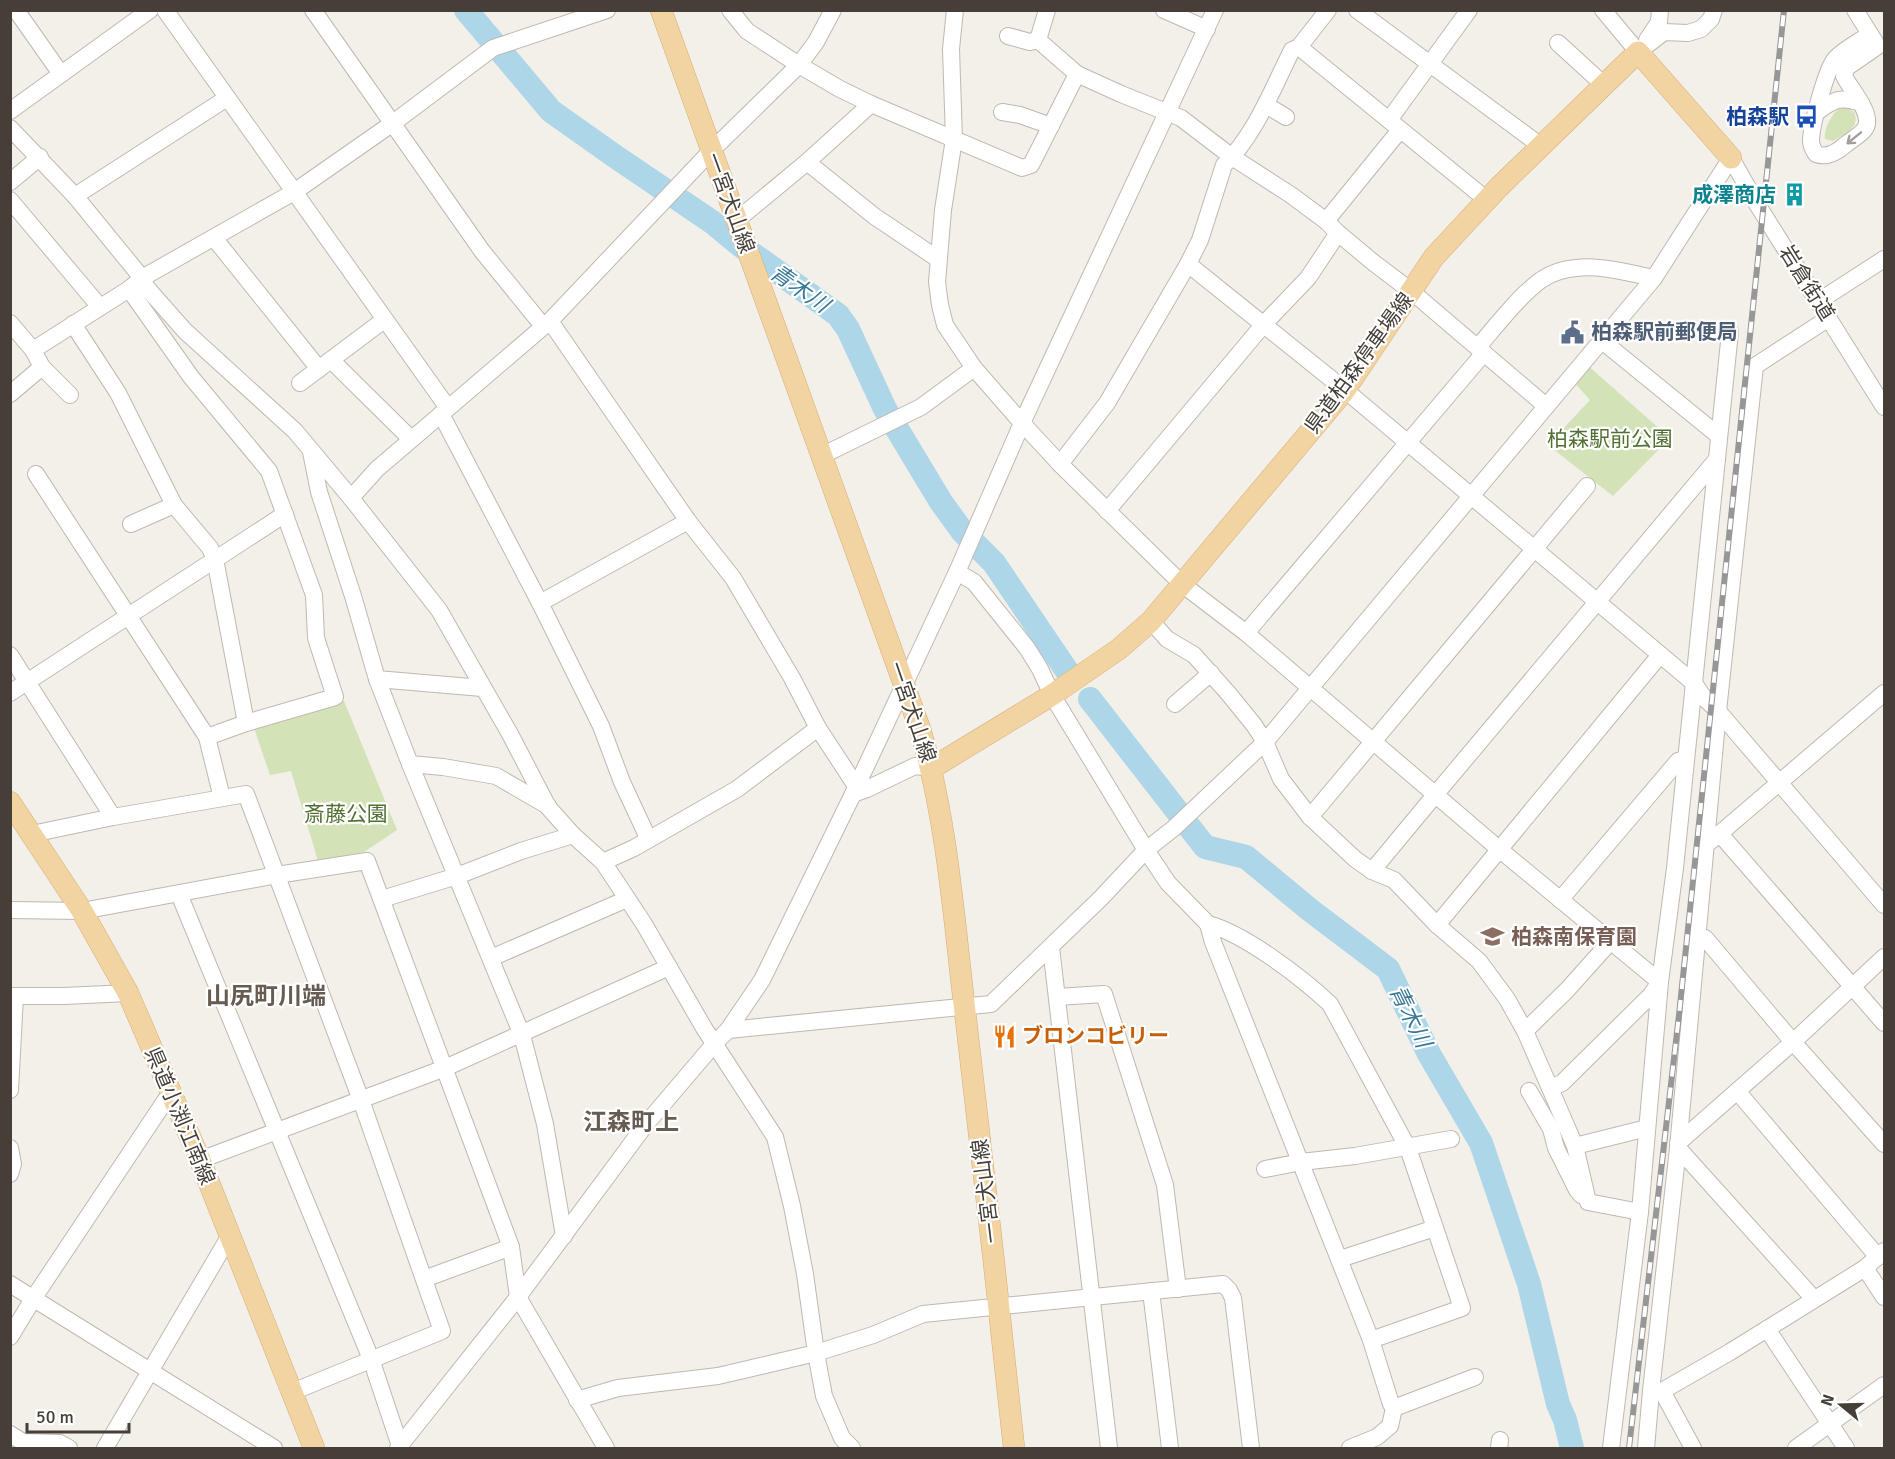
<svg xmlns="http://www.w3.org/2000/svg" width="1895" height="1459" viewBox="0 0 1895 1459" font-family="Signika,'Noto Sans JP',sans-serif">
<style>
.green{fill:#d3e2b7}
.lines{fill:none;stroke-linecap:round;stroke-linejoin:round}
.river{stroke:#add6e8;stroke-width:24}
.minor-casing{stroke:#c0b8b0;stroke-width:18}
.major-casing{stroke:#d6ae74;stroke-width:22}
.minor{stroke:#fff;stroke-width:16}
.major{stroke:#f2d3a2;stroke-width:21}
.rail-casing{stroke:#979797;stroke-width:6}
.rail{stroke:#fff;stroke-width:4;stroke-dasharray:11;stroke-linecap:butt}
.oneway{stroke:#a29f9c}
.labels{text-anchor:middle;stroke-width:4.5;stroke-linejoin:round;paint-order:stroke}
.transit-label{font-size:21px;font-weight:bold;fill:#164399;stroke:#fff;text-anchor:end}
.culture-label{font-size:21px;font-weight:bold;fill:#0d838f;stroke:#fff;text-anchor:end}
.street-label{font-size:21px;fill:#453f38;stroke:#fff}
.service-label{font-size:21px;font-weight:bold;fill:#4e5e75;stroke:#fff;text-anchor:start}
.park-label{font-size:21px;fill:#517032;stroke:#fff}
.education-label{font-size:21px;font-weight:bold;fill:#785e54;stroke:#fff;text-anchor:start}
.food-label{font-size:21px;font-weight:bold;fill:#c56008;stroke:#fff;text-anchor:start}
.water-label{font-size:22px;font-style:italic;fill:#3a7996;stroke:#fff}
.quarter-label{font-size:24px;font-weight:bold;fill:#675c51;stroke:#fff}
</style>
<rect width="100%" height="100%" fill="#f3efe9"/>
<g class="green">
<path d="M1842 107H1846L1854 112C1861 128 1844 134 1833 141L1825 139C1824 128 1832 112 1842 107Z"/>
<path d="M1586 364 1670 438 1613 496 1548 445 1590 400 1572 380Z"/>
<path d="M344 701 397 830 364 852 318 861 291 771 270 775 254 728Z"/>
</g>
<g class="lines">
<g class="river">
<path d="M466 10 551 111 616 157 712 222 740 245 838 315 848 329 885 409 941 502 962 531 994 563 1067 671"/>
<path d="M1090 699 1205 847 1246 857 1310 910 1388 969 1429 1054 1481 1143 1529 1284 1558 1404 1565 1420 1572 1448"/>
</g>
<defs>
<g id="minor">
<path d="M16 10 61 74"/>
<path d="M165 10 448 408"/>
<path d="M313 10 482 251 543 326"/>
<path d="M730 10 747 31 799 65 840 89 871 104 1022 168 1031 165 1077 74 1121 94 1181 118 1232 157 1291 195 1326 221 1338 233 1374 263 1411 291 1546 406"/>
<path d="M955 10 951 49 954 139 943 210 937 282 940 305 945 325 974 368 1022 423 1060 464 1182 584 1246 633 1499 849 1660 982"/>
<path d="M1047 10 1038 40 1077 74"/>
<path d="M1164 10 1207 29"/>
<path d="M1357 10 1541 146"/>
<path d="M1603 10 1638 52"/>
<path d="M1855 10 1875 42"/>
<path d="M1870 34C1859 42 1844 49 1835 59 1826 70 1811 126 1811 141 1811 146 1813 149 1816 154 1827 158 1836 153 1845 145 1851 140 1859 136 1864 130 1876 116 1850 89 1844 76L1846 68 1878 46"/>
<path d="M1008 36 1030 42 1038 40"/>
<path d="M1647 40 1659 22 1660 10"/>
<path d="M1558 43 1604 85"/>
<path d="M1299 47 1487 200"/>
<path d="M1638 52 1664 32 1688 33 1701 29 1711 19 1714 10"/>
<path d="M1266 105 1286 117"/>
<path d="M10 111 150 10"/>
<path d="M1002 112 1020 115 1051 126"/>
<path d="M1817 112C1834 99 1841 96 1861 103"/>
<path d="M1389 120 1469 10"/>
<path d="M10 128 75 196 142 278 147 288 185 331 295 431 351 498 439 610 510 734 548 807 573 835 603 862 644 924 704 1028 775 1137 792 1206 805 1274 816 1353 824 1396 842 1438 852 1448"/>
<path d="M807 162 874 216 938 259"/>
<path d="M10 182 40 157"/>
<path d="M75 196 227 98"/>
<path d="M10 200 100 307"/>
<path d="M737 220 807 162 871 104"/>
<path d="M1326 221 1400 130"/>
<path d="M214 238 319 369"/>
<path d="M1188 264 1345 390 1694 683 1704 698 1718 711 1884 905"/>
<path d="M129 289 191 377 269 471 314 595 316 638 335 697 246 723 207 737"/>
<path d="M1819 301 1884 259"/>
<path d="M550 321 688 521 733 578 792 678 818 728 856 786"/>
<path d="M10 323 33 350 42 367 70 395"/>
<path d="M73 324 118 393 174 505 210 548 215 559 246 723"/>
<path d="M1601 340 1719 436"/>
<path d="M1478 347C1495 327 1520 295 1541 280 1551 273 1564 269 1576 268 1601 265 1629 273 1654 278"/>
<path d="M33 350 129 289 142 278 294 192 393 123 493 48 607 10"/>
<path d="M331 360 411 439"/>
<path d="M300 383 384 320"/>
<path d="M10 394 42 367"/>
<path d="M441 414 540 603 601 726 622 782 648 838"/>
<path d="M311 452 319 492 353 596 377 679 410 764 522 1035 545 1124 564 1236"/>
<path d="M821 456 921 407 974 368"/>
<path d="M1060 464 1107 403 1188 264 1200 240 1224 165C1255 135 1273 88 1292 50L1299 47 1328 10"/>
<path d="M36 474 207 737 222 798"/>
<path d="M351 498 377 469 550 321 711 151 799 65 816 42 833 10"/>
<path d="M1107 511 1264 324 1308 278 1338 233"/>
<path d="M131 524 174 505"/>
<path d="M957 572 974 582 1027 648 1040 669 1052 695 1146 850 1168 883 1208 924"/>
<path d="M540 603 688 521"/>
<path d="M1151 621 1167 639 1194 655 1228 693 1254 725 1265 742 1281 779 1310 817 1355 859 1372 871 1394 880 1437 925 1479 961 1507 999 1525 1031 1550 1088 1562 1083 1651 995 1659 983"/>
<path d="M1246 633 1484 353"/>
<path d="M10 655 113 817"/>
<path d="M377 679 482 688"/>
<path d="M10 693 285 514"/>
<path d="M1175 704 1211 673"/>
<path d="M410 764 443 767 496 776 548 806"/>
<path d="M853 794 867 789 915 766 932 768"/>
<path d="M1310 817 1587 486"/>
<path d="M32 834 113 817 246 794 361 1100 442 1331 292 1392"/>
<path d="M1720 834 1884 1023"/>
<path d="M1711 841 1884 693"/>
<path d="M603 862 634 848 737 789 818 728"/>
<path d="M1372 871 1435 795 1717 459"/>
<path d="M179 894 371 1359 400 1446"/>
<path d="M382 899 457 876 521 851 573 835"/>
<path d="M1560 900 1678 761 1685 759"/>
<path d="M10 910 82 911 277 875 367 861 511 1247 518 1297 606 1448"/>
<path d="M1208 924C1245 934 1301 977 1330 1004L1408 1148 1462 1308 1371 1340 1213 942Z"/>
<path d="M1437 925 1660 655"/>
<path d="M1697 936 1705 938 1793 1042 1884 1144"/>
<path d="M1051 947 1109 1448"/>
<path d="M491 958 627 899"/>
<path d="M10 996H64L128 993"/>
<path d="M1057 997 1104 994 1165 1185 1178 1289"/>
<path d="M728 1030 762 980 853 794 957 572 1022 423 1215 10"/>
<path d="M1525 1031 1567 990 1610 942"/>
<path d="M1550 1088 1575 1146 1588 1202 1640 1212 1660 982 1675 868 1730 332"/>
<path d="M10 1090 15 996"/>
<path d="M1529 1091 1551 1129 1556 1148 1577 1190 1581 1195"/>
<path d="M1737 1091 1878 1257"/>
<path d="M1678 1143 1793 1042 1884 957"/>
<path d="M1575 1146 1647 1128"/>
<path d="M10 1148 13 1164 10 1174"/>
<path d="M1678 1148 1814 1299"/>
<path d="M200 1160 445 1068 669 967"/>
<path d="M1265 1169 1301 1162 1355 1156 1451 1139"/>
<path d="M1340 1259 1435 1228"/>
<path d="M1865 1268 1884 1297"/>
<path d="M424 1279 511 1247"/>
<path d="M10 1284 274 1448"/>
<path d="M1151 1291 1170 1448"/>
<path d="M1767 1329 1846 1448"/>
<path d="M10 1337 33 1299 171 1092"/>
<path d="M1371 1340 1391 1404 1394 1408 1475 1377"/>
<path d="M1651 1391H1662L1730 1352 1865 1268 1884 1251"/>
<path d="M1662 1391 1693 1448"/>
<path d="M577 1400 618 1388 718 1376 816 1353 873 1335 923 1314 1223 1284 1229 1290 1233 1298 1251 1448"/>
<path d="M10 1434 23 1442 60 1443 69 1448"/>
<path d="M105 1448 229 1237"/>
<path d="M398 1448 518 1297 646 1124 715 1043 728 1030 991 1004 1101 898 1146 850 1174 828 1265 742 1654 278 1731 158 1757 204 1884 407"/>
<path d="M1350 1448 1377 1437 1390 1426 1394 1408"/>
<path d="M1499 1448 1500 1440"/>
<path d="M1611 1448 1640 1212"/>
<path d="M1646 1448 1651 1391 1678 1148 1718 711 1755 366 1829 318"/>
<path d="M1796 1448 1884 1385"/>
</g>
<g id="major">
<path d="M661 10 920 729C948 822 954 923 966 1020 983 1163 999 1305 1014 1448"/>
<path d="M932 768 1052 695 1119 649 1151 621 1345 390 1434 257 1499 187 1638 52 1731 158"/>
<path d="M10 802 82 911 128 993 200 1160 314 1448"/>
</g>
</defs>
<use href="#minor" class="minor-casing"/>
<use href="#major" class="major-casing"/>
<use href="#minor" class="minor"/>
<use href="#major" class="major"/>
<defs>
<path id="rail" d="M1629 1448 1679 1015 1784 10"/>
</defs>
<use href="#rail" class="rail-casing"/>
<use href="#rail" class="rail"/>
</g>
<defs><path id="oneway-shaft" d="M-6 0H5M1.5-3L5.5 0L1.5 3" fill="none" stroke-width="1.6" stroke-linecap="round" stroke-linejoin="round" transform="scale(1.5)"/></defs>
<use class="oneway" href="#oneway-shaft" transform="translate(1854 138) rotate(141)"/>
<defs>
<symbol id="bus-bare" viewBox="-9 -9 18 18"><path d="M-5-6H5V4H4V6H2V4H-2V6H-4V4H-5ZM-3.5-4V0h7V-4ZM-3.5 1.2v1.5H-2V1.2ZM2 1.2v1.5H3.5V1.2Z" fill="#1a4fb4" stroke="#fff" stroke-width="2.5" paint-order="stroke"/></symbol>
<symbol id="building-bare" viewBox="-9 -9 18 18"><path d="M-4-6H4V6H1V3H-1V6H-4ZM-2.5-4.3h1.7v1.8h-1.7ZM.8-4.3h1.7v1.8H.8ZM-2.5-1h1.7V.8h-1.7ZM.8-1h1.7V.8H.8Z" fill="#0f9aa8" stroke="#fff" stroke-width="2.5" paint-order="stroke"/></symbol>
<symbol id="civic-bare" viewBox="-9 -9 18 18"><path d="M-.6-6.5H3V-4.5H.6V-3L4-1V1h2V6H-6V1h2V-1L-.6-3ZM-1.2 2.5V6h2.4V2.5Z" fill="#5c6f8a" stroke="#fff" stroke-width="2.5" paint-order="stroke"/></symbol>
<symbol id="school-bare" viewBox="-9 -9 18 18"><path d="M0-5L7-2L0 1L-7-2ZM-4 1L0 2.5L4 1V4Q0 6-4 4Z" fill="#8d6e63" stroke="#fff" stroke-width="2.5" paint-order="stroke"/></symbol>
<symbol id="restaurant-bare" viewBox="-9 -9 18 18"><path d="M-5-6h1v4h1v-4h1v4h1v-4h1v5L-1.5 .5V6h-2V.5L-5-1ZM5-6V6H3V1.5H1.5Q1.5-4 5-6Z" fill="#e8710a" stroke="#fff" stroke-width="2.5" paint-order="stroke"/></symbol>
</defs>
<g fill-rule="evenodd">
<use href="#bus-bare" x="1790" y="100" width="33" height="33"/>
<use href="#building-bare" x="1778" y="178" width="33" height="33"/>
<use href="#civic-bare" x="1556" y="316" width="33" height="33"/>
<use href="#school-bare" x="1476" y="920" width="33" height="33"/>
<use href="#restaurant-bare" x="988" y="1020" width="33" height="33"/>
</g>
<g class="labels">
<g class="transit-label">
<text x="1789" y="124">柏森駅</text>
</g>
<g class="culture-label">
<text x="1776" y="202">成澤商店</text>
</g>
<g class="street-label">
<text transform="translate(730 203) rotate(70)" y="7">一宮犬山線</text>
<text transform="translate(1807 283) rotate(58)" y="7">岩倉街道</text>
<text transform="translate(1359 363) rotate(-54)" y="7">県道柏森停車場線</text>
<text transform="translate(912 712) rotate(71)" y="7">一宮犬山線</text>
<text transform="translate(180 1116) rotate(67)" y="7">県道小渕江南線</text>
<text transform="translate(986 1191) rotate(-97)" y="7">一宮犬山線</text>
</g>
<g class="service-label">
<text x="1591" y="339">柏森駅前郵便局</text>
</g>
<g class="park-label">
<text x="1610" y="446">柏森駅前公園</text>
<text x="346" y="821">斎藤公園</text>
</g>
<g class="education-label">
<text x="1511" y="944">柏森南保育園</text>
</g>
<g class="food-label">
<text x="1022" y="1043">ブロンコビリー</text>
</g>
<g class="water-label">
<text transform="translate(800 288) rotate(35)" y="8">青木川</text>
<text transform="translate(1411 1016) rotate(64)" y="8">青木川</text>
</g>
<g class="quarter-label">
<text x="266" y="1004">山尻町川端</text>
<text x="631" y="1130">江森町上</text>
</g>
</g>
<rect width="1895" height="1459" fill="none" stroke="#453f38" stroke-width="24"/>
<g transform="translate(1841 1405) rotate(289)" stroke="#ffffff" stroke-width="4.5" paint-order="stroke">
<path d="M0-4.5L10 22L0 15L-10 22Z" fill="#453f38"/>
<text y="-9" font-size="16" font-weight="bold" text-anchor="middle" fill="#453f38">N</text>
</g>
<path d="M27 1423v9h102v-9" fill="none" stroke="#453f38" stroke-width="3"/>
<text x="36" y="1423" font-size="18" fill="#453f38" stroke="#ffffff" stroke-width="4.5" paint-order="stroke">50 m</text>
</svg>
